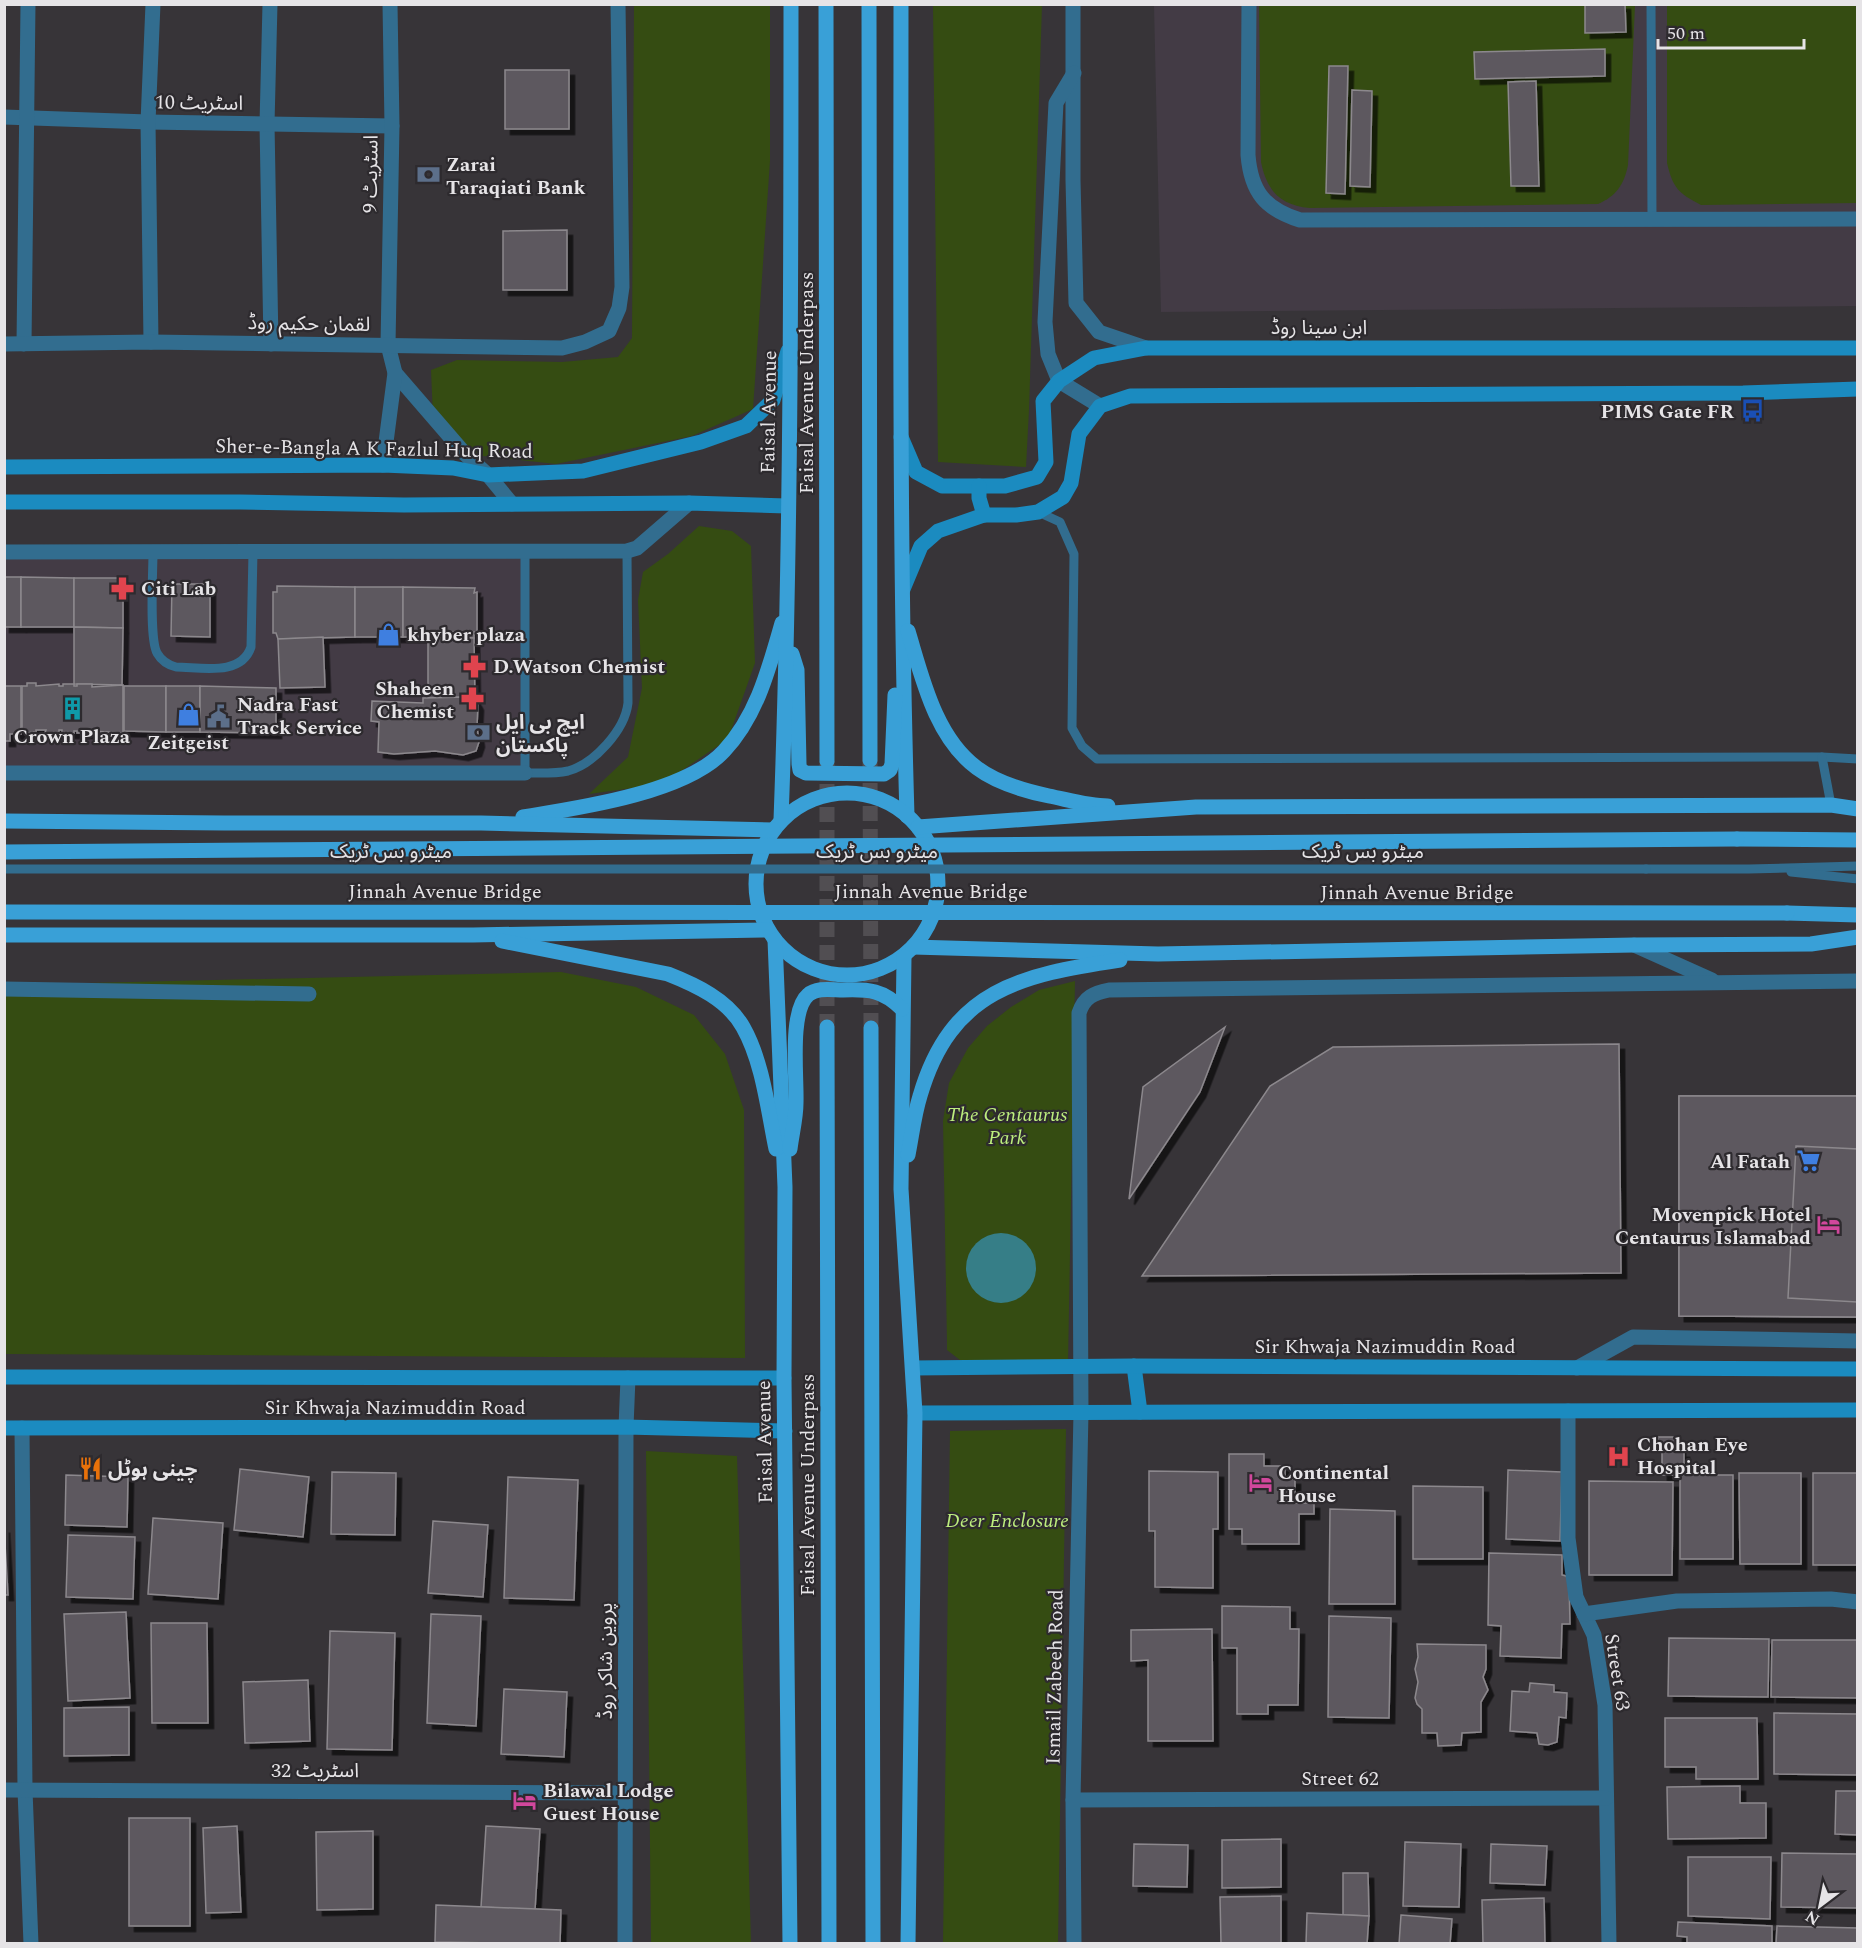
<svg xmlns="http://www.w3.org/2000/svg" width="1862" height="1948" viewBox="0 0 1862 1948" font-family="Spectral,'Noto Sans Arabic',serif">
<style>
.built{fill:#433b45}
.green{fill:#354c12}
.water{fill:#367e87}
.building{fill:#5d595e;stroke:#8c888d;stroke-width:1.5;filter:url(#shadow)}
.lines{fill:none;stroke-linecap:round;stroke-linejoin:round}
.primary-tunnel{stroke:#514e52;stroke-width:15;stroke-dasharray:15 8;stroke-linecap:butt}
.service{stroke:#326d8f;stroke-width:9}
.minor{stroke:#326d8f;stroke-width:15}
.tertiary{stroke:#326d8f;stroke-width:15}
.secondary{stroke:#1b8bc0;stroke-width:15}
.primary{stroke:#39a0d7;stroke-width:15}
.service-bridge{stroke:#326d8f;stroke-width:9}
.primary-bridge{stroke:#39a0d7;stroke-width:15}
.labels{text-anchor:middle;stroke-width:4.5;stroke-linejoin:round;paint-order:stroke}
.street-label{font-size:20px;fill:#e6e4e7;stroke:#2d2a2e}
.poi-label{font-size:20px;font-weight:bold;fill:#e6e4e7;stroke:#2d2a2e;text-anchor:start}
.park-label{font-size:20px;font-style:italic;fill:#bdee7e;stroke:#2d2a2e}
</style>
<defs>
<filter id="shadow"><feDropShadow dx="5.5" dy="5.5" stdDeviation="0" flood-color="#0009"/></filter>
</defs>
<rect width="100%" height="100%" fill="#373438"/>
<g class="built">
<path d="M1154 5H1857V306L1161 312Z"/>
<path d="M5 552 525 553V773H5Z"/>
</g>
<g class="green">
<path d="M634 5H770V161L753 409 692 436 556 464 465 454 433 417 431 370 457 360 562 362 618 357 632 338Z"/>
<path d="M933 5H1042L1029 410 1026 467 938 462Z"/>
<path d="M1259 5H1635L1628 165C1624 185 1616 196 1598 204L1310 208C1280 205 1267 191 1261 162Z"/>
<path d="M1667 5H1857V203L1701 205C1678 193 1673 188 1667 163Z"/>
<path d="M699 526 732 531 751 546 755 663 728 739 662 784 589 794 628 757 642 688 638 600 643 572 668 554Z"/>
<path d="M561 972 636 987 694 1015 725 1054 744 1110 745 1358 5 1354 4 985Z"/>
<path d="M1075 981 1068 1363 960 1360 947 1350V1342L943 1121 949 1083 968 1048 987 1026 1011 1007 1039 990Z"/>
<path d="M1066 1429 1058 1943H943L950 1431Z"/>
<path d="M646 1451 737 1456 751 1943H651Z"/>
</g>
<circle class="water" cx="1001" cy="1268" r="35"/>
<g class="building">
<path d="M1585 4H1625L1626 32 1585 33Z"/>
<path d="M1605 49V76L1475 79 1474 52Z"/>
<path d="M1329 66H1348L1345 194 1326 193Z"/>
<rect x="505" y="70" width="64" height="59"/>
<path d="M1536 81 1539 186H1511L1508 82Z"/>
<path d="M1352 90 1372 91 1370 187 1350 186Z"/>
<path d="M567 230V290H503V231Z"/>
<rect x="4" y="577" width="17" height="50"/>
<path d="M21 577 74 578V627H21Z"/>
<path d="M74 578H123V628L74 627Z"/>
<path d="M172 584H210V637L171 636Z"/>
<path d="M277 586 355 587V637L278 639 276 633H273V592H277Z"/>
<rect x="355" y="587" width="48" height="50"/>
<path d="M403 587 475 588 474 593 477 592V632H474V638H454V632H444V637H403Z"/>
<path d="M74 627 123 628 122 685 74 684Z"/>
<path d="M323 637 325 687 280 688 278 639Z"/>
<path d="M428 637 474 638 475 700 467 697 428 698Z"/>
<path d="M27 683H36V686L59 684V686H63V684H74V686H77V684H92V687L123 685V733L92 731V733H77V731H74V733H62V730H59V733H45L46 730H36V732L26 733 27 730H22V686H27Z"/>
<path d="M4 686H21V734H10V741H4Z"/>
<path d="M124 686H166V732L124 731Z"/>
<rect x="166" y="686" width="34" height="46"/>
<path d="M200 686 276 688V733L200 732Z"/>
<path d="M423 698 467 697 476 701 478 705 477 726 479 742 476 751 463 755 435 751 394 754 378 752 379 722 371 721 372 701 423 703Z"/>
<path d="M1225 1027 1200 1092 1129 1199 1143 1087Z"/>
<path d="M1619 1044 1621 1273 1142 1276 1270 1086 1333 1047Z"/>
<path d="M1679 1096H1858V1317L1679 1316Z"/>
<path d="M1679 1096H1858V1317L1679 1316Z"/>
<path d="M1796 1146 1858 1149 1857 1302 1788 1298Z"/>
<path d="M1658 1437H1680V1452H1684V1475H1733V1559H1680V1475H1662V1452H1658Z"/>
<path d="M1229 1454H1264V1466H1285V1479H1295V1503H1314V1514H1299V1544H1242V1529H1229Z"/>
<path d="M240 1469 309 1477 303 1537 234 1530Z"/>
<path d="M1508 1470 1562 1472 1560 1541 1506 1539Z"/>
<path d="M1149 1471 1218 1472V1529H1213V1588L1155 1587V1531H1149Z"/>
<path d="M332 1472 396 1473 395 1535 331 1534Z"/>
<path d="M1739 1473H1801V1564H1740Z"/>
<rect x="1813" y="1473" width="45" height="92"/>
<path d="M66 1475 128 1477 127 1527 65 1525Z"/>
<path d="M508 1477 578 1480 574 1600 504 1598Z"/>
<path d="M1589 1481 1673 1482 1672 1575H1589Z"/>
<path d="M1413 1486 1483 1487V1559H1413Z"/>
<path d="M1330 1509 1395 1511V1604H1329Z"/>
<path d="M153 1518 223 1523 218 1599 148 1594Z"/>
<path d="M433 1521 488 1525 483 1597 428 1593Z"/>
<path d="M4 1527 8 1595H4Z"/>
<path d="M68 1535 135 1537 133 1599 66 1597Z"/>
<path d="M1489 1553 1562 1555V1575L1566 1576 1569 1581 1570 1624H1562L1561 1658 1500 1656 1501 1626 1488 1625Z"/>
<path d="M1222 1606 1290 1607V1629H1299L1298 1705H1268V1714H1237V1648H1222Z"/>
<path d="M126 1612 130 1698 68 1701 64 1614Z"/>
<path d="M431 1614 481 1616 476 1726 427 1723Z"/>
<path d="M1329 1616 1391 1618 1389 1718 1328 1717Z"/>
<path d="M151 1623H207L208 1723H152Z"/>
<path d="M1212 1629 1213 1741H1148V1660L1131 1661V1630Z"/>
<path d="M330 1631 395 1633 392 1750 327 1749Z"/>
<path d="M1669 1638 1769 1639 1768 1697 1668 1696Z"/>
<path d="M1772 1640H1858V1698L1771 1697Z"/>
<path d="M1417 1644 1486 1645V1669L1483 1677 1488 1690 1481 1702V1732L1462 1733 1461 1745 1438 1746 1437 1733H1422V1709L1417 1704 1415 1698 1418 1682 1415 1669 1418 1657Z"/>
<path d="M308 1680 310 1741 245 1743 243 1682Z"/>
<path d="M1530 1683 1554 1685V1692L1567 1693 1566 1718 1559 1717 1557 1742 1548 1745 1539 1744 1537 1733 1510 1731 1512 1691 1529 1692Z"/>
<path d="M504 1689 567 1692 564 1757 501 1754Z"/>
<path d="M129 1707V1755L64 1756V1708Z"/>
<path d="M1774 1713 1858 1714V1775L1774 1774Z"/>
<path d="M1665 1718H1757L1758 1779H1696V1767H1665Z"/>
<path d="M1740 1786V1803H1766V1838L1668 1839 1667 1787Z"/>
<path d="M1836 1791H1858V1835L1835 1834Z"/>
<rect x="129" y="1818" width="61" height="108"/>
<path d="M237 1826 241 1912 206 1913 203 1828Z"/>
<path d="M486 1826 540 1829 535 1910 481 1907Z"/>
<path d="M373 1831V1909L317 1910 316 1832Z"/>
<path d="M1281 1839V1887L1222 1888V1840Z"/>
<path d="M1405 1842 1461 1844 1459 1907 1403 1906Z"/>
<path d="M1134 1844 1188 1845 1187 1887 1133 1886Z"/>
<path d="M1491 1844 1547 1846 1545 1885 1490 1883Z"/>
<path d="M1782 1853 1858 1854V1920L1857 1908 1781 1907Z"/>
<path d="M1688 1857H1771L1770 1919 1688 1916Z"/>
<path d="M1343 1873H1368L1369 1916 1343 1915Z"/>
<path d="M1281 1896V1944H1221L1220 1897Z"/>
<path d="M1544 1898 1545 1944H1483L1482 1900Z"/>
<path d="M436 1905 561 1910 560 1944 435 1942Z"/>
<path d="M1307 1913 1369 1916 1367 1944H1306Z"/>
<path d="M1401 1915 1452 1919 1450 1944H1399Z"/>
<path d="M1678 1922 1772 1926V1944H1687V1937L1677 1936Z"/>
<path d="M1777 1926 1858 1928V1944H1776Z"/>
</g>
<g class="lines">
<g class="primary-tunnel">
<path d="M870 760 871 1028"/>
<path d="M827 761V1027"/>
</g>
<g class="service">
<path d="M1651 4 1652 219"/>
<path d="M1038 512 1060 522 1074 554 1072 728 1082 746 1097 759 1822 757 1858 759"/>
<path d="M153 552C153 573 149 638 157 653 161 660 168 665 176 667 200 667 241 677 251 647L253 552"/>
<path d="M525 553V773C539 773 554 774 568 771 594 764 625 730 628 703L627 551"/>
<path d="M1822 757 1831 805"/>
<path d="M1646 869H1749L1858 866"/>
<path d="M1791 872 1858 879"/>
</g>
<g class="minor">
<path d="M270 4 267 124 271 344"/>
<path d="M1073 4V180L1076 303 1099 332 1146 348"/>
<path d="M1249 4 1248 155C1251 192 1265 209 1300 220L1858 219"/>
<path d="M1074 73 1056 103 1045 322 1048 354 1059 381 1100 406"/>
<path d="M4 117 148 122 392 126"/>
<path d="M151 342 148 122 153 4"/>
<path d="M24 344 28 4"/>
<path d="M395 373 465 454 488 475 512 504"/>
<path d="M383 465 395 373 388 345 392 126 390 4"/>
<path d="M4 552 627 551 637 548 644 542 689 503"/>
<path d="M4 773H525"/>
<path d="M1634 945 1712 980"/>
<path d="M4 989 309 994"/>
<path d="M1577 1368 1633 1337 1858 1341"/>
<path d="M1568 1411V1538L1576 1597 1594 1635 1605 1705 1609 1944"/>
<path d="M22 1428 25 1790 31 1944"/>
<path d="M1584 1614 1677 1601 1831 1599 1858 1602"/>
<path d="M4 1790 626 1793"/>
<path d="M1073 1800 1606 1798"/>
<path d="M1074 1944 1073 1800 1081 1412 1079 1013C1084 997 1094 993 1109 990L1858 981"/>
</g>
<g class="tertiary">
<path d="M4 344 151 342 562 348 585 342 609 331 619 308 622 287 618 4"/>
<path d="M625 1944 626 1427 628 1378"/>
</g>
<g class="secondary">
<path d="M901 437 916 472 942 486H1005L1037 477 1046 462 1043 401 1059 381 1094 358 1146 348H1858"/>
<path d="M4 467 383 465 453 468 488 475 583 471 701 442 746 426 773 400 788 351"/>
<path d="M979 486V498L984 515"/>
<path d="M4 502H240L404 505 689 503 787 506"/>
<path d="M903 589 921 546 938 531 984 515H1016L1038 512 1063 497 1071 483 1079 434 1100 406 1130 396 1743 393 1858 389"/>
<path d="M1134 1366 1140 1412"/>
<path d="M913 1368 1134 1366 1858 1369"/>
<path d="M4 1377 784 1378"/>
<path d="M915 1413 1858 1410"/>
<path d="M4 1428 626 1427 785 1431"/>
</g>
<g class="primary">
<path d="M826 4 827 761"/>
<path d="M869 4 870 760"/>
<path d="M901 4C901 275 899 545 907 816"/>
<path d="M908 631C922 677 935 737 977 768 997 783 1025 791 1049 796 1069 800 1088 806 1108 806"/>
<path d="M792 654 797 670 799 764 800 770 806 773 884 774 890 770 892 764 895 695"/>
<circle cx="847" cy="884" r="91"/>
<path d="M523 817C579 808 685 793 724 751 757 716 769 668 782 623"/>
<path d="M781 820C791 549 791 276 791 4"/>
<path d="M4 821 224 823H481L773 830"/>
<path d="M918 827 1196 807 1831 805 1858 809"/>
<path d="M1737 839 1858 840"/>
<path d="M1787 913 1858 915"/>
<path d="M4 935H473L768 930"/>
<path d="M775 940 785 1187 784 1378 790 1944"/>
<path d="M502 941 668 974C696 985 728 1000 743 1027 763 1062 768 1111 776 1149"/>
<path d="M913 947 1158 954 1634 945 1811 944 1858 937"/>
<path d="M904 957 901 1189 915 1413 908 1944"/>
<path d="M827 1027 829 1944"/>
<path d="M871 1028 873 1944"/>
<path d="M790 1149C792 1133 796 1118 796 1103 797 1078 789 1011 808 995 817 987 832 990 843 990 869 989 883 990 902 1009"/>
<path d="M908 1155C912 1135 914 1115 920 1096 951 989 1021 975 1120 960"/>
</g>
<path class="service-bridge" d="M4 869H1646"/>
<g class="primary-bridge">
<path d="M4 852 1737 839"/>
<path d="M4 912 1787 913"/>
</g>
</g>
<defs>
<symbol id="bank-bare" viewBox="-9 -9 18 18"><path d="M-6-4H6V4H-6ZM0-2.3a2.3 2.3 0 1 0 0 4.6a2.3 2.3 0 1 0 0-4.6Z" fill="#5c6f8a" stroke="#2d2a2e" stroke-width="2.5" paint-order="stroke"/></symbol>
<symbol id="bus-bare" viewBox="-9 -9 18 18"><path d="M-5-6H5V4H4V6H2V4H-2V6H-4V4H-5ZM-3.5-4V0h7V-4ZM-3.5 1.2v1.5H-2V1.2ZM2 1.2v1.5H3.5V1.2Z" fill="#1a4fb4" stroke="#2d2a2e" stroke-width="2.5" paint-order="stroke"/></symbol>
<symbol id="pharmacy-bare" viewBox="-9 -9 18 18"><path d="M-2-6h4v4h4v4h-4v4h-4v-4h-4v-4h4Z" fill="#e0444e" stroke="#2d2a2e" stroke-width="2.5" paint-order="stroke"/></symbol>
<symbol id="shop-bare" viewBox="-9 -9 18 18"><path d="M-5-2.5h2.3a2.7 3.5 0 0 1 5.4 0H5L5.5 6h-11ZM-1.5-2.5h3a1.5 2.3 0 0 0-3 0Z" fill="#3f7fe0" stroke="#2d2a2e" stroke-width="2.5" paint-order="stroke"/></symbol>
<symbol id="building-bare" viewBox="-9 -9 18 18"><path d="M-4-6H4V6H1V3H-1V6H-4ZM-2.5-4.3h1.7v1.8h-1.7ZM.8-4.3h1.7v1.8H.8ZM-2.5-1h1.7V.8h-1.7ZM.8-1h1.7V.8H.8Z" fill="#0f9aa8" stroke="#2d2a2e" stroke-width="2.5" paint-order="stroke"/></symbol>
<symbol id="civic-bare" viewBox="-9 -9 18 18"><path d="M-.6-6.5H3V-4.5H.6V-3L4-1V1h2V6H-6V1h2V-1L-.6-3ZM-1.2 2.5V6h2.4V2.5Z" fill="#5c6f8a" stroke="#2d2a2e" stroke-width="2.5" paint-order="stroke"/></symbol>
<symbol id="supermarket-bare" viewBox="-9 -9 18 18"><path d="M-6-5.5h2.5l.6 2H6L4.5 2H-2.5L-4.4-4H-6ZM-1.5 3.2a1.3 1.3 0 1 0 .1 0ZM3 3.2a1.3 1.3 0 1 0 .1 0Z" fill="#3f7fe0" stroke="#2d2a2e" stroke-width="2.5" paint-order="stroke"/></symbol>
<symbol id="hotel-bare" viewBox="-9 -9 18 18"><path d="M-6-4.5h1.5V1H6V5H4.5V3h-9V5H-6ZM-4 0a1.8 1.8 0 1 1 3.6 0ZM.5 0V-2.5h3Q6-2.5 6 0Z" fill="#d1479c" stroke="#2d2a2e" stroke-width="2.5" paint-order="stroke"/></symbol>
<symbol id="hospital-bare" viewBox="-9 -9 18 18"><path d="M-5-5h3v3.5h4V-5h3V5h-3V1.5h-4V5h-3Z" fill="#e0444e" stroke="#2d2a2e" stroke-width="2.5" paint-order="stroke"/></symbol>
<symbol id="restaurant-bare" viewBox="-9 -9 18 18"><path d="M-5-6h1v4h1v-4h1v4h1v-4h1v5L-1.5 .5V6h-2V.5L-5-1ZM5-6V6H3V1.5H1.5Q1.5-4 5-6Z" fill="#e8710a" stroke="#2d2a2e" stroke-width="2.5" paint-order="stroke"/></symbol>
</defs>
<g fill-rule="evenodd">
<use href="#bank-bare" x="412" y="158" width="33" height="33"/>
<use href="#bus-bare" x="1736" y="394" width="33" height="33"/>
<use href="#pharmacy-bare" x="106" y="572" width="33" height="33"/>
<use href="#shop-bare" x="372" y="618" width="33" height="33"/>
<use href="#pharmacy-bare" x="458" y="650" width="33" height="33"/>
<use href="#pharmacy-bare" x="456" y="682" width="33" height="33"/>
<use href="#building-bare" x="56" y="692" width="33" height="33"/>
<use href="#shop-bare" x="172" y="698" width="33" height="33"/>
<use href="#civic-bare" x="202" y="700" width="33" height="33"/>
<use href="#bank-bare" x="462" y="716" width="33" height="33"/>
<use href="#supermarket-bare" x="1792" y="1144" width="33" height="33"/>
<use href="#hotel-bare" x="1812" y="1208" width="33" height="33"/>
<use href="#hospital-bare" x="1602" y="1440" width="33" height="33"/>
<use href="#restaurant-bare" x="74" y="1452" width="33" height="33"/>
<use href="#hotel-bare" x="1244" y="1466" width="33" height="33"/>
<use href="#hotel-bare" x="508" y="1784" width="33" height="33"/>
</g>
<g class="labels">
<g class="street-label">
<text transform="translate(199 102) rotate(1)" y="7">اسٹریٹ 10</text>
<text transform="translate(370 174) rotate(-89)" y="7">اسٹریٹ 9</text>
<text transform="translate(309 323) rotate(1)" y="7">لقمان حکیم روڈ</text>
<text x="1319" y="334">ابن سینا روڈ</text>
<text transform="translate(806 383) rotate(-90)" y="7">Faisal Avenue Underpass</text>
<text transform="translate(768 412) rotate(-89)" y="7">Faisal Avenue</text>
<text transform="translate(374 448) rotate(1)" y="7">Sher-e-Bangla A K Fazlul Huq Road</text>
<text x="391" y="858">میٹرو بس ٹریک</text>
<text x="877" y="858">میٹرو بس ٹریک</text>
<text x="1363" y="858">میٹرو بس ٹریک</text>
<text x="445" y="898">Jinnah Avenue Bridge</text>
<text x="931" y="898">Jinnah Avenue Bridge</text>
<text x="1417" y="899">Jinnah Avenue Bridge</text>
<text x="1385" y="1353">Sir Khwaja Nazimuddin Road</text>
<text x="395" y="1414">Sir Khwaja Nazimuddin Road</text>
<text transform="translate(764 1442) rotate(-91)" y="7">Faisal Avenue</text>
<text transform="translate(807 1485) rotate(-90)" y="7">Faisal Avenue Underpass</text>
<text transform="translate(605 1661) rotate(-90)" y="7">پروین شاکر روڈ</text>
<text transform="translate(1618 1672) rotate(81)" y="7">Street 63</text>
<text transform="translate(1054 1677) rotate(-89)" y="7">Ismail Zabeeh Road</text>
<text x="315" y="1777">اسٹریٹ 32</text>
<text x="1340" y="1785">Street 62</text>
</g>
<g class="poi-label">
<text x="446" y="171">Zarai<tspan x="446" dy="23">Taraqiati Bank</tspan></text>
<text x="1734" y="418" text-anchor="end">PIMS Gate FR</text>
<text x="141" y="595">Citi Lab</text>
<text x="407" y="641">khyber plaza</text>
<text x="493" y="673">D.Watson Chemist</text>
<text x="454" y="695" text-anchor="end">Shaheen<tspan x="454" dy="23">Chemist</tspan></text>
<text x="237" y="711">Nadra Fast<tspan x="237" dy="23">Track Service</tspan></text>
<text x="496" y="729">ایچ بی ایل<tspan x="496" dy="23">پاکستان</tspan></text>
<text x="72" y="743" text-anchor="middle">Crown Plaza</text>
<text x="188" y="749" text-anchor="middle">Zeitgeist</text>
<text x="1790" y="1168" text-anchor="end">Al Fatah</text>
<text x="1811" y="1221" text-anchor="end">Movenpick Hotel<tspan x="1811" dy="23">Centaurus Islamabad</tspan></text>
<text x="1637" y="1451">Chohan Eye<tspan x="1637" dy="23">Hospital</tspan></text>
<text x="108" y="1476">چینی ہوٹل</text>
<text x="1278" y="1479">Continental<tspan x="1278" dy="23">House</tspan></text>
<text x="543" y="1797">Bilawal Lodge<tspan x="543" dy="23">Guest House</tspan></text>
</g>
<g class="park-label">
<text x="1007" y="1121">The Centaurus<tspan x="1007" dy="23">Park</tspan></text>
<text x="1007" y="1527">Deer Enclosure</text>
</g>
</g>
<rect width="1862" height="1948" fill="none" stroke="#e6e4e7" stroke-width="12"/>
<g transform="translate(1820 1906) rotate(212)" stroke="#2d2a2e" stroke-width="4.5" paint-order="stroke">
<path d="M0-4.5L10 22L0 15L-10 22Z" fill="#e6e4e7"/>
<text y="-9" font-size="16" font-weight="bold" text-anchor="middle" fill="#e6e4e7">N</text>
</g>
<path d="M1658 39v9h146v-9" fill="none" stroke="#e6e4e7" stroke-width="3"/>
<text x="1667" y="39" font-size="18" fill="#e6e4e7" stroke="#2d2a2e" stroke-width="4.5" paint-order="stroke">50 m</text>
</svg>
